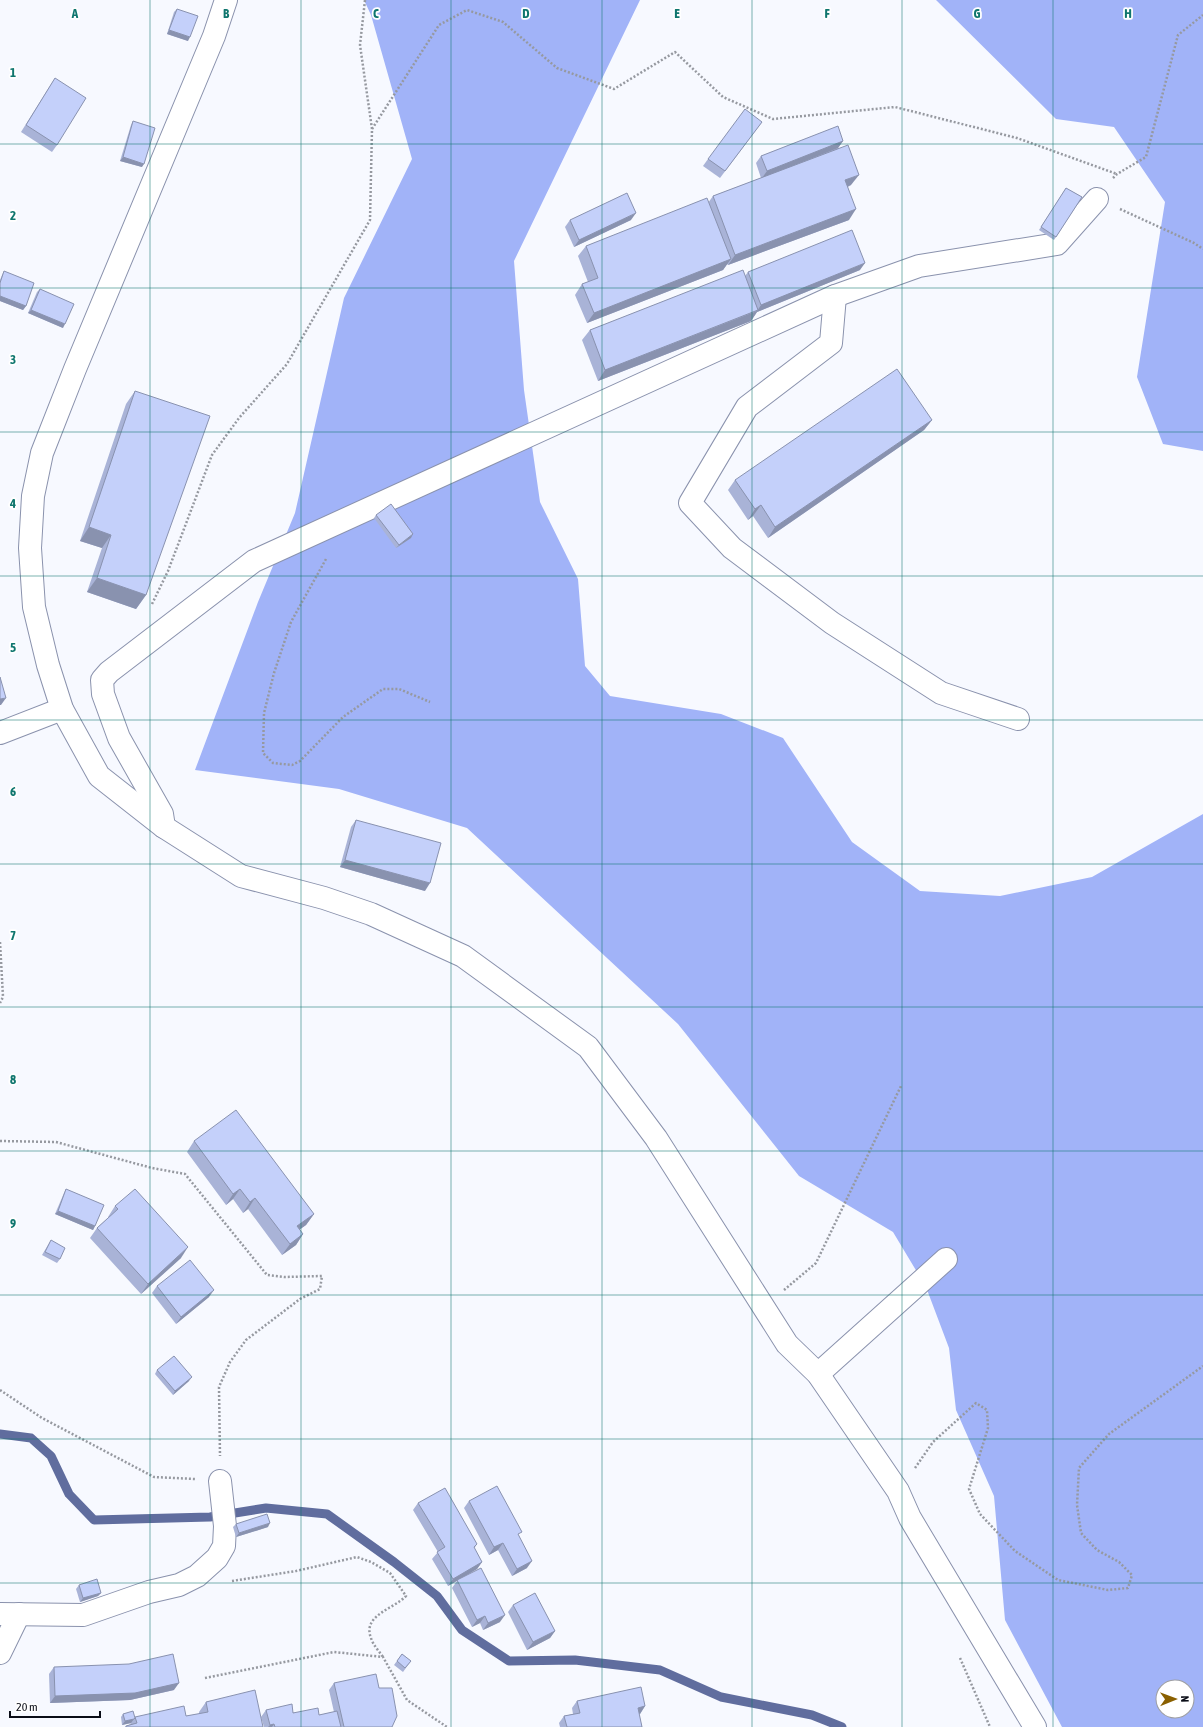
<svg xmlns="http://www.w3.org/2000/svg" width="1203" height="1727" viewBox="0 0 1203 1727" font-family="'Asap Condensed',sans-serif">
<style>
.forest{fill:#a1b3f8;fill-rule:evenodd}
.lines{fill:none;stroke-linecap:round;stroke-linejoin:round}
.stream{stroke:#606d9e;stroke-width:9}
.minor-casing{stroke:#8a92ad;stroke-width:24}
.tertiary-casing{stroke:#8a92ad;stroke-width:24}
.path{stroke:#9699a0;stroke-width:2.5;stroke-dasharray:2 2;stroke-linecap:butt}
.minor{stroke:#fff;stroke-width:22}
.tertiary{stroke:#fff;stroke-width:22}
.wall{fill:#a9b3d7}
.shaded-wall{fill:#8992af}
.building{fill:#c4d0fa;stroke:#8992af}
.grid{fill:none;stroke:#0f766e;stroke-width:1;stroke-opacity:0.55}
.grid-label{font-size:13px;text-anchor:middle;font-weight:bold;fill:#0f766e;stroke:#fff;stroke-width:3.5;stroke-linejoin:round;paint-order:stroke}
</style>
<rect width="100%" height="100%" fill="#f7f9ff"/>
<g class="forest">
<path d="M364 0H640L514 261 524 390 540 502 578 579 585 666 610 696 721 714 783 738 852 842 920 891 1000 896 1092 877 1203 814V1727H1062L1005 1620 994 1496 956 1410 949 1348 926 1287 893 1232 799 1176 678 1024 467 828 339 789 195 770 258 602 295 513 344 298 412 159 371 15ZM1163 1687H1187V1711H1163Z"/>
<path d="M936 0H1203V451L1163 444 1137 377 1165 202 1114 127 1056 119Z"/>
</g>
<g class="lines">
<path class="stream" d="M0 1434 31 1438 51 1456 69 1494 94 1520 210 1517 266 1508 327 1514 394 1562 437 1596 462 1630 509 1661 575 1660 660 1670 721 1697 812 1715 842 1727"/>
<defs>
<g id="minor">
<path d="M835 296 831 343 747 407 690 503 732 548 832 623 941 693 1018 719"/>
<path d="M0 733 62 709"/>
<path d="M164 827 162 814 119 738 103 694 102 680 109 672 254 561 835 296 919 266 1057 244 1097 199"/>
<path d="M818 1374 946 1259"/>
<path d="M0 1614 83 1615 149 1592 179 1585 197 1576 217 1558 224 1546 225 1526 220 1481"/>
<path d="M0 1653 19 1614"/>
</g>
<path id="tertiary" d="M226 0 214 36 75 369 42 453 33 496 30 548 34 607 48 665 62 709 99 776 164 827 241 876 324 898 371 914 463 956 588 1047 656 1138 787 1344 818 1374 898 1491 910 1518 1035 1727"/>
</defs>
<use href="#minor" class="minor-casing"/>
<use href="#tertiary" class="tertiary-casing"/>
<g class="path">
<path d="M372 129 439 25 467 10 503 22 557 68 614 89 675 52 723 97 773 119 895 107 1017 138 1117 174"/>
<path d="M1113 178 1117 174 1146 157 1178 35 1203 15"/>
<path d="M1120 209 1194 243 1203 249"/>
<path d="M326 559 291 622 274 673 264 713 263 753 273 763 292 765 300 761 343 717 383 689H399L430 702"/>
<path d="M152 604 168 571 212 455 239 418 287 364 370 220 372 129 360 45 365 0"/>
<path d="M0 942 3 997 0 1003"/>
<path d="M0 1141 56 1142 152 1168 185 1174 267 1275 284 1277 322 1276 320 1289 300 1299 246 1340 230 1362 219 1387 220 1456"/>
<path d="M784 1290 816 1263 901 1086"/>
<path d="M0 1390 42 1418 154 1477 195 1479"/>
<path d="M915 1468 933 1442 976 1403 987 1410 988 1428 969 1489 980 1514 1015 1551 1058 1580 1108 1590 1128 1588 1132 1575 1119 1562 1097 1550 1081 1533 1077 1505 1079 1468 1109 1434 1203 1366"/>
<path d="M232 1581 296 1571 357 1557 371 1562 390 1573 406 1596C394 1609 362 1615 371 1638 373 1645 379 1651 383 1657"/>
<path d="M960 1658 990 1727"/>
<path d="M205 1678 334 1652 383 1657 407 1700 447 1727"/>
</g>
<use href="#minor" class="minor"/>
<use href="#tertiary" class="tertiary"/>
</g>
<g class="wall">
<path d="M177 9 188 41 167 34 174 12Z"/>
<path d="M55 78 57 145 52 152 21 132Z"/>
<path d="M133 121 142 167 120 161 131 125Z"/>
<path d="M762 122 720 178 703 166 708 159Z"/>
<path d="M843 141 838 148 851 185 848 187 849 220 728 265 727 264 723 270 587 323 575 295 582 284 588 282 578 256 586 246 708 203 713 196 761 178 756 163 761 156Z"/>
<path d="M1066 188 1082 197 1054 240 1039 230Z"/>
<path d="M570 220H631L574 247 565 227Z"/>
<path d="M860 270 757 312 751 321 598 381 582 340 590 330 745 276 748 272Z"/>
<path d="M4 271 26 306 23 310 0 301V280L2 275Z"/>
<path d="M40 289 63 328 28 313 37 292Z"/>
<path d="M135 391 146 595 136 609 87 592 102 548 80 541 126 404Z"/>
<path d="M932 420 924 430 768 538 753 516 748 520 728 490 735 480Z"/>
<path d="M376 515 411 538 396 548 374 518Z"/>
<path d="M356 820 425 891 340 867 351 827Z"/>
<path d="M194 1141 314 1214 306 1225 299 1230 303 1234 296 1245 282 1255 248 1209 243 1213 233 1199 226 1205 187 1152Z"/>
<path d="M66 1189 95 1226 93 1230 55 1214 64 1193Z"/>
<path d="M115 1206 181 1258 141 1294 90 1238 97 1228 109 1217H108Z"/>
<path d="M51 1240 60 1259 57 1263 42 1255Z"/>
<path d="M157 1286 209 1297 176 1324 152 1293Z"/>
<path d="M157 1370 189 1381 173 1395 155 1374Z"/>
<path d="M469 1501 519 1536 527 1568 512 1576 498 1550 489 1555 464 1508Z"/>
<path d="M418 1503 477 1544 474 1549 482 1562 477 1569 460 1579 500 1622 483 1630 480 1623 472 1627 452 1588 457 1581 448 1586 432 1559 438 1552 413 1510Z"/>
<path d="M236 1524 268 1527 236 1537 233 1527Z"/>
<path d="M79 1585 101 1593 98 1596 80 1602 76 1589Z"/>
<path d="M513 1605 555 1631 550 1638 527 1650 508 1612Z"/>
<path d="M402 1654 411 1661 403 1672 394 1665Z"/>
<path d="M54 1667 174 1690 130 1700 50 1703 49 1674Z"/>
<path d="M334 1683 379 1688 392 1727H264L261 1717 266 1710 319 1715 334 1712 329 1690Z"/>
<path d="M577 1701 645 1706 640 1714H639L642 1727H560L559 1723 564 1716 573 1714 572 1708Z"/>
<path d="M206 1702 263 1727H125L126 1726 129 1725 131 1723 122 1725 121 1717 123 1714 135 1718V1717L186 1716 199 1714V1712Z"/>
</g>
<g class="shaded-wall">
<path d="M169 30 190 37 188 41 167 34Z"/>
<path d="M843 141 838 148 762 178 767 171Z"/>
<path d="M123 157 144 164 142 167 120 161Z"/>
<path d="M859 175 851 185 838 190 845 180Z"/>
<path d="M856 209 849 220 728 265 735 255Z"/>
<path d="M636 213 631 220 574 247 579 240Z"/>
<path d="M731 259 723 270 587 323 594 313Z"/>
<path d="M865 263 860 270 757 312 751 321 598 381 605 370 757 311 761 305Z"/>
<path d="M0 296 26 306 23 310 0 301Z"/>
<path d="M31 310 65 324 63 328 28 313Z"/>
<path d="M932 420 924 430 768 538 775 527Z"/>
<path d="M761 505 753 516 748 520 755 509Z"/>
<path d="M89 527 111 535 102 548 80 541Z"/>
<path d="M413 534 411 538 396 548 399 545Z"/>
<path d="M97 578 146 595 136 609 87 592Z"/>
<path d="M6 698 1 705H0V699Z"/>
<path d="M345 860 430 883 425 891 340 867Z"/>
<path d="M240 1189 233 1199 226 1205 233 1194Z"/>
<path d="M255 1198 248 1209 243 1213 250 1202Z"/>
<path d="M58 1211 95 1226 93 1230 55 1214Z"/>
<path d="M314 1214 306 1225 289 1237 297 1226Z"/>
<path d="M303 1234 296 1245 282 1255 290 1244Z"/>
<path d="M188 1247 181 1258 141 1294 148 1284Z"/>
<path d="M214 1290 209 1297 176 1324 181 1317Z"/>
<path d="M192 1377 189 1381 173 1395 175 1391Z"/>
<path d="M270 1523 268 1527 236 1537 239 1533Z"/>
<path d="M503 1543 498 1550 489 1555 494 1547Z"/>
<path d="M532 1561 527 1568 512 1576 517 1569Z"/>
<path d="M482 1562 477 1569 448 1586 453 1579Z"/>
<path d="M101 1593 98 1596 80 1602 83 1598Z"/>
<path d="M505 1615 500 1622 483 1630 488 1623Z"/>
<path d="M485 1616 480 1623 472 1627 477 1620Z"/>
<path d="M555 1631 550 1638 527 1650 533 1642Z"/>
<path d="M179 1683 174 1690 130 1700 50 1703 55 1696Z"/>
<path d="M645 1706 640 1714 633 1715 638 1708Z"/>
<path d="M134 1719 131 1723 122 1725 125 1721Z"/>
<path d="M274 1724 272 1727H268L270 1725Z"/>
</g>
<g class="building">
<path d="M177 9 198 16 190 37 169 30Z"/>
<path d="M55 78 86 98 57 145 26 125Z"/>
<path d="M745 109 762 122 725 171 708 159Z"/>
<path d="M133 121 155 128 144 164 123 157Z"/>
<path d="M838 126 843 141 767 171 761 156Z"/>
<path d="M848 145 859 175 845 180 856 209 735 255 713 196Z"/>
<path d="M1066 188 1082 197 1056 237 1041 227Z"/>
<path d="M627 193 636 213 579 240 570 220Z"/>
<path d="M707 198 731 259 594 313 582 284 598 278 586 246Z"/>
<path d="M852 230 865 263 761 305 748 272Z"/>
<path d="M743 270 758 310 605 370 590 330Z"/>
<path d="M4 271 34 283 26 306 0 296V283Z"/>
<path d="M40 289 74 304 65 324 31 310Z"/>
<path d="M897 369 932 420 775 527 761 505 755 509 735 480Z"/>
<path d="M135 391 210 416 146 595 97 578 111 535 89 527Z"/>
<path d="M391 504 413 534 399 545 376 515Z"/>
<path d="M0 677 6 698 0 699Z"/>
<path d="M356 820 441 843 430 883 345 860Z"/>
<path d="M236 1110 314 1214 297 1226 303 1234 290 1244 255 1198 250 1202 240 1189 233 1194 194 1141Z"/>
<path d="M66 1189 104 1205 95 1226 58 1211Z"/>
<path d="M135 1189 188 1247 148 1284 97 1228 118 1209 115 1206Z"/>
<path d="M51 1240 65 1248 60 1259 45 1252Z"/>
<path d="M190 1260 214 1290 181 1317 157 1286Z"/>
<path d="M174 1356 192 1377 175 1391 157 1370Z"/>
<path d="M497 1486 522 1532 518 1534 532 1561 517 1569 503 1543 494 1547 469 1501Z"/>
<path d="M445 1488 477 1544 474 1547 482 1562 453 1579 437 1552 445 1547 418 1503Z"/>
<path d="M267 1514 270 1523 239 1533 236 1524Z"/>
<path d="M481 1568 505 1615 488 1623 485 1616 477 1620 457 1580Z"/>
<path d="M97 1579 101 1593 83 1598 79 1585Z"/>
<path d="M535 1593 555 1631 533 1642 513 1605Z"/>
<path d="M173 1654 179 1683 135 1693 55 1696 54 1667 129 1664Z"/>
<path d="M402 1654 411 1661 405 1668 397 1661Z"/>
<path d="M376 1674 379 1688H392L397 1716 392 1727H344L334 1683Z"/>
<path d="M641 1687 645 1706 638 1708 642 1727H567L564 1716 580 1713 577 1701Z"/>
<path d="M255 1690 263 1727H126V1726L137 1723 135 1717 184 1706 186 1716 208 1712 206 1702Z"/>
<path d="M292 1704 293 1713 318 1708 319 1715 337 1711 341 1727H275L274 1724 270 1725 266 1710Z"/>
<path d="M133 1711 135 1718 134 1719 125 1721 123 1714Z"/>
</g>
<path class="grid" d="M150 0V1727M301 0V1727M451 0V1727M602 0V1727M752 0V1727M902 0V1727M1053 0V1727M0 144H1203M0 288H1203M0 432H1203M0 576H1203M0 720H1203M0 864H1203M0 1007H1203M0 1151H1203M0 1295H1203M0 1439H1203M0 1583H1203"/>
<g class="grid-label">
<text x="75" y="18">A</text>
<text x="226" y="18">B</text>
<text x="376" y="18">C</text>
<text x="526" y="18">D</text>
<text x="677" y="18">E</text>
<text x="827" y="18">F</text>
<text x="977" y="18">G</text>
<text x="1128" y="18">H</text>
<text x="13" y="77">1</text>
<text x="13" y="220">2</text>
<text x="13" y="364">3</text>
<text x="13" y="508">4</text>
<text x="13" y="652">5</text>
<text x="13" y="796">6</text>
<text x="13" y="940">7</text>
<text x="13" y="1084">8</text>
<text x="13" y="1228">9</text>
</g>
<g transform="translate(1175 1699) rotate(89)"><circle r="19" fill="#ffffff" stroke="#9d9ea2"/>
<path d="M0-3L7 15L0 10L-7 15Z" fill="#8a6000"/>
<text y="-6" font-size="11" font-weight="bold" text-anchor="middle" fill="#0a0d17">N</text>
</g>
<path d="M10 1711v6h90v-6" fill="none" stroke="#0a0d17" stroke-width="2"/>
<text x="16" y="1711" font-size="12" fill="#0a0d17" stroke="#ffffff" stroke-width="3" paint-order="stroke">20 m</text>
</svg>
